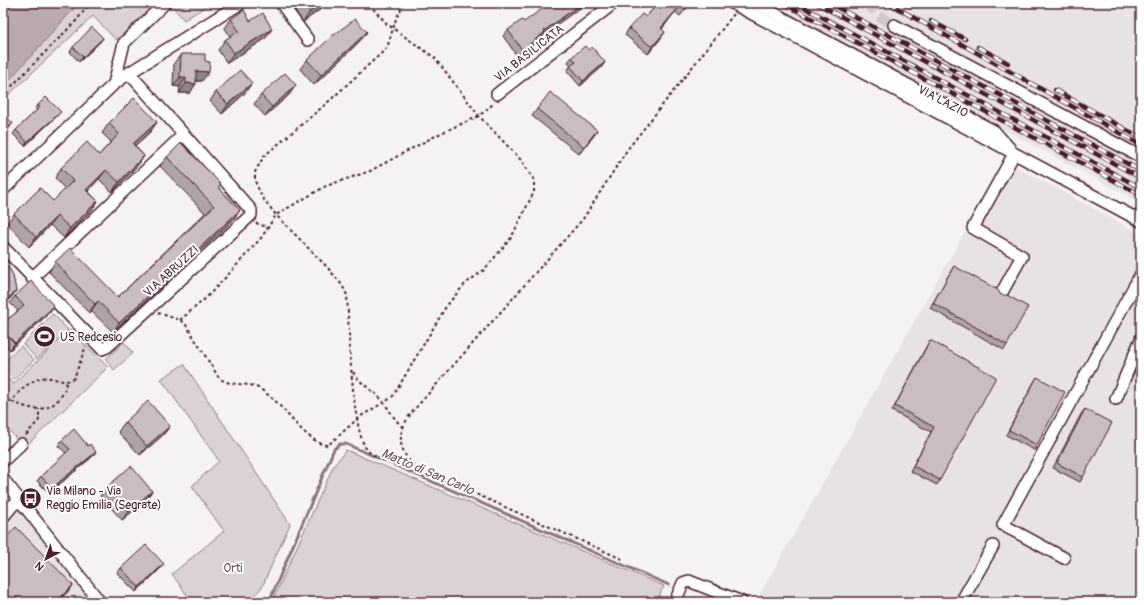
<svg xmlns="http://www.w3.org/2000/svg" width="1144" height="605" viewBox="0 0 1144 605" font-family="Pangolin,sans-serif">
<style>
.built{fill:#e7e2e3}
.green{fill:#dbd2d5;stroke:#927880}
.water{fill:#baa9ae;stroke:#8d727a}
.lines{fill:none;stroke-linecap:round;stroke-linejoin:round}
.stream{stroke:#8d727a;stroke-width:3}
.minor-tunnel{stroke:#d2c8ca;stroke-width:11;stroke-dasharray:11 5.5;stroke-linecap:butt}
.minor-casing{stroke:#4a1f2b;stroke-width:14}
.path{stroke:#4a1f2b;stroke-width:2;stroke-dasharray:3 3;stroke-linecap:butt}
.minor{stroke:#fff;stroke-width:11}
.rail-casing{stroke:#4a1f2b;stroke-width:4.5}
.rail{stroke:#fff;stroke-width:3;stroke-dasharray:9;stroke-linecap:butt}
.wall{fill:#aea3a6;stroke:#4a1f2b}
.shaded-wall{fill:#8d8487;stroke:#4a1f2b}
.building{fill:#cabdc1;stroke:#4a1f2b}
.labels{text-anchor:middle;stroke-width:4;stroke-linejoin:round;paint-order:stroke}
.street-label{font-size:12px;fill:#4a1f2b;stroke:#fff}
.poi-label{font-size:12px;fill:#4a1f2b;stroke:#fff;text-anchor:start}
.park-label{font-size:12px;fill:#6e4c56;stroke:#fff}
.water-label{font-size:13px;font-style:italic;fill:#714f59;stroke:#fff}
</style>
<rect width="100%" height="100%" fill="#f4f2f2"/>
<filter id="ink" filterUnits="userSpaceOnUse"><feTurbulence type="fractalNoise" baseFrequency=".025" numOctaves="2"/><feDisplacementMap in="SourceGraphic" scale="8" xChannelSelector="R" yChannelSelector="G"/><feConvolveMatrix kernelMatrix="1 2 1 2 8 2 1 2 1" color-interpolation-filters="sRGB"/></filter>
<g filter="url(#ink)">
<g class="built">
<path d="M768 3H1141V203Z"/>
<path d="M1005 161 1141 234V602H773L759 596Z"/>
<path d="M21 501 100 602H3V518Z"/>
</g>
<g class="green">
<path d="M3 3H157L116 40 93 16 3 100Z"/>
<path d="M170 3H211L184 20Z"/>
<path d="M53 314 68 330 37 359 23 344Z"/>
<path d="M70 330 108 367 24 448 3 423V374L13 384Z"/>
<path d="M124 342 133 353 114 370 106 359Z"/>
<path d="M21 346 34 360 13 380 3 370V363Z"/>
<path d="M184 364 290 524 262 587 249 602H192L172 574 224 531 192 486 219 461 161 379Z"/>
<path d="M346 450 664 586 656 602H272L333 467Z"/>
</g>
<path class="water" d="M3 3H79L3 87Z"/>
<g class="lines">
<path class="stream" d="M269 602 334 449 340 444H346L669 585"/>
<path class="minor-tunnel" d="M869 3 877 15 894 25"/>
<defs>
<g id="minor">
<path d="M281 3 308 40"/>
<path d="M732 3 1141 221"/>
<path d="M755 3 994 131 1010 149"/>
<path d="M894 25 1141 157"/>
<path d="M114 84 124 43 165 3"/>
<path d="M497 94 614 3"/>
<path d="M3 190 114 84 129 73 241 3"/>
<path d="M3 247 102 349 107 347 251 215V210L129 73"/>
<path d="M32 278 183 135"/>
<path d="M1001 294 1022 256 973 228 1014 154"/>
<path d="M1116 399 1141 339"/>
<path d="M3 461 21 444"/>
<path d="M3 479 100 602"/>
<path d="M3 517 13 505 21 500"/>
<path d="M1064 558 1003 525 1141 274"/>
<path d="M675 602 683 583 689 581 742 602"/>
<path d="M961 602 993 546"/>
</g>
</defs>
<use href="#minor" class="minor-casing"/>
<g class="path">
<path d="M404 3 396 19 387 48 326 104 264 156 255 172V181L262 197 276 215 328 268 342 285 347 295C349 324 351 434 368 451 379 461 400 462 414 467"/>
<path d="M3 95 76 21 90 3"/>
<path d="M256 223 269 228"/>
<path d="M158 313 180 320 186 325 219 378C230 386 242 383 254 386 260 388 267 394 272 398 286 410 309 445 328 445L361 416 388 400 393 396 447 305 465 284 484 270 511 238 534 192V180L521 160 479 116 435 58 387 24 368 3"/>
<path d="M180 320 206 298 226 277 261 238 276 215 326 186 370 171 439 134 479 116 494 103"/>
<path d="M353 372C360 384 372 389 381 399 389 408 393 419 403 427"/>
<path d="M3 400 11 401C19 393 28 381 41 378 53 375 63 386 74 378L86 346"/>
<path d="M12 402C28 408 45 415 59 399 63 394 66 389 66 382"/>
<path d="M26 435 39 420V409"/>
<path d="M622 559 415 467C396 449 397 431 413 411L583 219 627 150 734 14"/>
</g>
<use href="#minor" class="minor"/>
<defs>
<g id="rail">
<path d="M783 3 1141 195"/>
<path d="M796 3 1141 188"/>
<path d="M816 3 1141 178"/>
<path d="M829 3 1141 171"/>
<path d="M888 3 1141 145"/>
<path d="M931 21 965 39"/>
<path d="M978 47 1008 63"/>
<path d="M1055 90 1141 138"/>
</g>
</defs>
<use href="#rail" class="rail-casing"/>
<use href="#rail" class="rail"/>
</g>
<g class="wall">
<path d="M291 3H329L303 22 290 4Z"/>
<path d="M658 3H691L680 16 675 12 662 29 661 38 648 54 625 35 629 28 646 17Z"/>
<path d="M231 19 250 21 265 39 227 63 218 50 225 40 230 37 225 28Z"/>
<path d="M524 22 545 33 541 39 517 56 503 36 508 30Z"/>
<path d="M103 38 99 43 79 62 70 52 73 47Z"/>
<path d="M360 41 314 85 300 69 307 60Z"/>
<path d="M181 54 202 81H196L190 93H179L180 87 173 86 174 63Z"/>
<path d="M572 57 602 67 580 86 567 71 571 65 568 62Z"/>
<path d="M296 85 289 95 265 116 254 104 261 95Z"/>
<path d="M216 92 245 93 222 114 210 101Z"/>
<path d="M38 105 58 115 25 146 13 134 16 130 37 110 35 108Z"/>
<path d="M537 109 597 130 579 154 532 116Z"/>
<path d="M157 122 150 132 135 146 144 156 138 165 112 192 99 179 88 191 98 201 91 211 64 238 50 225 29 247 7 223 14 214 53 201 65 189 55 178 61 168 99 155 111 142 102 133 109 123Z"/>
<path d="M167 157 221 184 218 187 240 210 233 220 113 332 91 311 89 313 49 272 55 262 118 297 205 213 160 166Z"/>
<path d="M954 266 1007 345 1004 350 930 308 951 271Z"/>
<path d="M15 296 50 312 10 350 3 343V317L7 320 18 311 10 303Z"/>
<path d="M930 340 940 480 937 485 910 471 931 432 892 411 927 345Z"/>
<path d="M1037 377V445L1034 450 1006 435 1034 382Z"/>
<path d="M1085 409 1083 477 1080 482 1053 468 1081 414Z"/>
<path d="M125 422 170 426 163 435 140 455 118 432Z"/>
<path d="M61 441 88 446 92 457 49 493 37 481 41 476 66 453 58 446Z"/>
<path d="M107 487 145 501 122 520 100 496Z"/>
<path d="M121 568 160 569 136 592 117 573Z"/>
</g>
<g class="shaded-wall">
<path d="M322 3H329L303 22 310 12Z"/>
<path d="M582 3H587L545 33 541 39 517 56 522 50 544 31Z"/>
<path d="M680 6 675 12 656 35 661 28Z"/>
<path d="M272 29 265 39 227 63 234 53Z"/>
<path d="M367 32 360 41 314 85 321 75Z"/>
<path d="M665 32 661 38 648 54 652 47Z"/>
<path d="M103 38 99 43 79 62 83 57Z"/>
<path d="M605 62 602 67 580 86 583 81Z"/>
<path d="M196 71 209 72 202 81H190Z"/>
<path d="M180 77H186L180 87 173 86Z"/>
<path d="M186 83 196 84 190 93H179Z"/>
<path d="M252 83 245 93 222 114 228 104Z"/>
<path d="M296 85 289 95 265 116 272 107Z"/>
<path d="M61 112 58 115 25 146 27 142Z"/>
<path d="M157 122 150 132 127 153 133 144Z"/>
<path d="M13 123 9 128 3 135V133Z"/>
<path d="M597 130 593 137 579 154 584 147Z"/>
<path d="M144 156 138 165 112 192 119 182Z"/>
<path d="M106 170 99 179 80 199 86 190Z"/>
<path d="M98 201 91 211 64 238 70 228Z"/>
<path d="M240 210 233 220 113 332 119 323Z"/>
<path d="M57 216 50 225 29 247 36 237Z"/>
<path d="M16 291 11 298 3 305V303Z"/>
<path d="M98 301 91 311 89 313 95 304Z"/>
<path d="M54 306 50 312 10 350 15 343Z"/>
<path d="M170 426 163 435 140 455 147 446Z"/>
<path d="M96 452 92 457 49 493 52 488Z"/>
<path d="M152 491 145 501 122 520 129 511Z"/>
<path d="M164 564 160 569 136 592 139 587Z"/>
<path d="M73 585 70 590 57 602H56Z"/>
</g>
<g class="building">
<path d="M303 3H322L310 12Z"/>
<path d="M550 3H582L544 31 545 32 522 50 508 30 522 20 524 22Z"/>
<path d="M658 3H690L685 10 680 6 661 28 665 32 652 47 629 28 642 14 646 17Z"/>
<path d="M244 10 250 21 263 13 272 29 234 53 225 40 239 31 231 19Z"/>
<path d="M355 19 367 32 321 75 307 60 331 37Z"/>
<path d="M92 27 103 38 83 57 73 47Z"/>
<path d="M585 46 589 50 592 47 605 62 583 81 570 66 576 62 572 57Z"/>
<path d="M181 54H205V61L210 62 209 72 196 71V84L186 83V77H180Z"/>
<path d="M240 70 252 83 228 104 216 92Z"/>
<path d="M285 73 296 85 272 107 261 95Z"/>
<path d="M550 92 597 130 584 147 537 109Z"/>
<path d="M46 97 61 112 27 142 16 130 40 107 38 105Z"/>
<path d="M134 98 157 122 133 144 144 156 119 182 106 170 86 190 98 201 70 228 57 216 36 237 14 214 40 188 53 201 73 181 61 168 87 142 99 155 119 134 109 123Z"/>
<path d="M3 114 13 123 3 133Z"/>
<path d="M181 143 221 184 218 187 240 210 119 323 98 301 95 304 55 262 70 248 118 297 214 206 167 157Z"/>
<path d="M3 151 8 156 3 161Z"/>
<path d="M3 264 9 268 13 275 16 291 3 303Z"/>
<path d="M954 266 998 290 1001 295H1007L1028 307 1007 345 933 303Z"/>
<path d="M31 281 54 306 15 343 3 331V317L4 316 7 320 24 306 15 296Z"/>
<path d="M930 340 996 377 940 480 913 466 934 427 895 406Z"/>
<path d="M1037 377 1065 392 1037 445 1009 430Z"/>
<path d="M148 401 170 426 147 446 125 422Z"/>
<path d="M1085 409 1112 423 1083 477 1057 463Z"/>
<path d="M74 429 88 446 90 444 96 452 52 488 41 476 70 449 61 441Z"/>
<path d="M131 466 152 491 129 511 107 487Z"/>
<path d="M16 527 73 585 56 602H3V541Z"/>
<path d="M146 545 164 564 139 587 121 568Z"/>
</g>
</g>
<defs>
<symbol id="stadium-disc" viewBox="-11 -11 22 22"><circle r="9.5" fill="#4a1f2b" stroke="#fff"/><path d="M0-5a6.5 5 0 1 0 0 10a6.5 5 0 1 0 0-10ZM-3.5-1.8h7v3.6h-7Z" fill="#fff"/></symbol>
<symbol id="bus-disc" viewBox="-11 -11 22 22"><circle r="9.5" fill="#4a1f2b" stroke="#fff"/><path d="M-5-6H5V4H4V6H2V4H-2V6H-4V4H-5ZM-3.5-4V0h7V-4ZM-3.5 1.2v1.5H-2V1.2ZM2 1.2v1.5H3.5V1.2Z" fill="#fff"/></symbol>
</defs>
<g fill-rule="evenodd">
<use href="#stadium-disc" x="32" y="324" width="25" height="25"/>
<use href="#bus-disc" x="18" y="486" width="25" height="25"/>
</g>
<g class="labels">
<g class="street-label">
<text transform="translate(529 53) rotate(-38)" y="4">VIA BASILICATA</text>
<text transform="translate(943 101) rotate(28)" y="4">VIA LAZIO</text>
<text transform="translate(171 271) rotate(-42)" y="4">VIA ABRUZZI</text>
</g>
<g class="poi-label">
<text x="60" y="341">US Redcesio</text>
<text x="46" y="495">Via Milano - Via<tspan x="46" dy="14">Reggio Emilia (Segrate)</tspan></text>
</g>
<g class="park-label">
<text x="233" y="572">Orti</text>
</g>
<g class="water-label">
<text transform="translate(428 471) rotate(23)" y="5">Matto di San Carlo</text>
</g>
</g>
<rect width="1144" height="605" fill="none" stroke="#fff" stroke-width="16"/>
<rect x="8" y="8" width="1128" height="589" fill="none" stroke="#4a1f2b" stroke-width="1.5" filter="url(#ink)"/>
<g transform="translate(46 559) rotate(221)" stroke="#ffffff" stroke-width="3" paint-order="stroke">
<path d="M0-3L7 15L0 10L-7 15Z" fill="#4a1f2b"/>
<text y="-6" font-size="11" font-weight="bold" text-anchor="middle" fill="#4a1f2b">N</text>
</g>
</svg>
